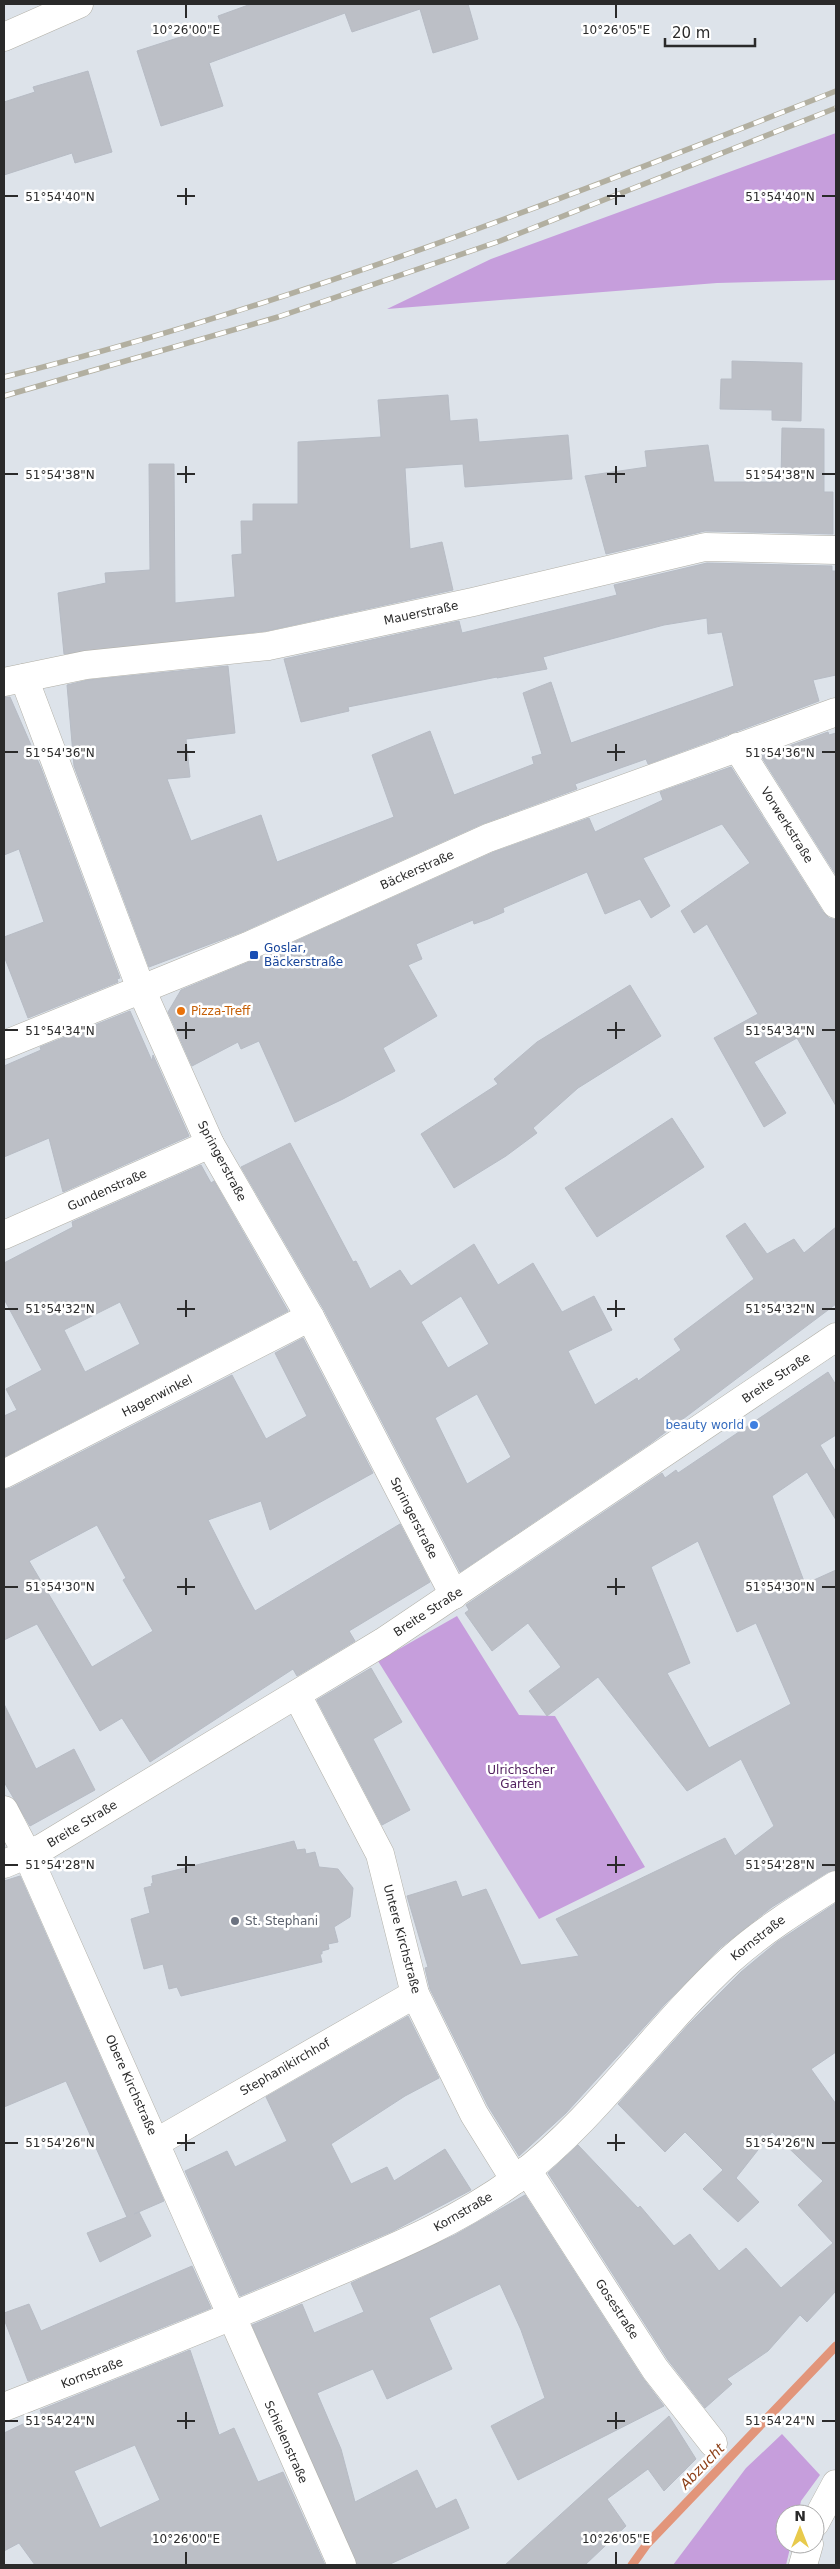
<svg xmlns="http://www.w3.org/2000/svg" width="840" height="2569" viewBox="0 0 840 2569" font-family="'DejaVu Sans',sans-serif">
<style>
.green{fill:#c69edc}
.lines{fill:none;stroke-linecap:round;stroke-linejoin:round}
.stream{stroke:#e2957a;stroke-width:9}
.building{fill:#bcbfc6;stroke:#b7bcc5;fill-rule:evenodd}
.minor-casing{stroke:#b1afa6;stroke-width:29}
.minor{stroke:#fff;stroke-width:28}
.rail-casing{stroke:#b2afa0;stroke-width:5.5}
.rail{stroke:#fff;stroke-width:4;stroke-dasharray:11;stroke-linecap:butt}
.ticks{fill:none;stroke:#2a2a2a;stroke-width:2}
.transit-dot{fill:#1a4fb4;stroke:#fff;stroke-width:2}
.food-dot{fill:#e8710a;stroke:#fff;stroke-width:2}
.shop-dot{fill:#3f7fe0;stroke:#fff;stroke-width:2}
.worship-dot{fill:#6b7280;stroke:#fff;stroke-width:2}
.labels{text-anchor:middle;stroke-width:5;stroke-linejoin:round;paint-order:stroke}
.street-label{font-size:12px;fill:#2a2a2a;stroke:#fff}
.transit-label{font-size:12px;fill:#164399;stroke:#fff;text-anchor:start}
.food-label{font-size:12px;fill:#c56008;stroke:#fff;text-anchor:start}
.shop-label{font-size:12px;fill:#366cbe;stroke:#fff;text-anchor:end}
.park-label{font-size:12px;fill:#52215f;stroke:#fff}
.worship-label{font-size:12px;fill:#5b616d;stroke:#fff;text-anchor:start}
.water-label{font-size:14px;font-style:italic;fill:#8d411a;stroke:#fff}
.ticks-label{font-size:12px;text-anchor:middle;fill:#2a2a2a;stroke:#fff;stroke-width:5;stroke-linejoin:round;paint-order:stroke}
</style>
<rect width="100%" height="100%" fill="#dde3ea"/>
<g class="green">
<path d="M836 133V280L717 283 387 309 491 259Z"/>
<path d="M457 1616 519 1715 555 1716 645 1867 539 1919 378 1661Z"/>
<path d="M782 2434 820 2475 801 2501 798 2514H785V2544H791L786 2565H673L746 2468Z"/>
</g>
<g class="lines">
<path class="stream" d="M632 2565 647 2544 836 2346"/>
</g>
<g class="building">
<path d="M251 4H468L478 39 433 53 420 9 352 32 345 13 209 63 223 106 161 126 137 51 221 24 218 16Z"/>
<path d="M88 71 112 152 75 163 72 153 4 175V102L35 92 33 87Z"/>
<path d="M732 361 802 363 801 421 772 420V410L720 409 721 379H732Z"/>
<path d="M448 395 450 421 477 419 479 442 568 435 572 479 465 487 463 464 405 468 410 549 442 542 453 590 266 631 64 654 58 593 106 583 105 573 150 570 149 464H174L175 603 235 597 232 555 242 554 241 521H253V504H298V442L381 437 378 400Z"/>
<path d="M782 428 824 429V492H833V534L705 531 606 554 585 476 647 467 645 451 708 445 714 482H781Z"/>
<path d="M707 563 832 566V571H836V675L813 680 819 701 648 764 646 759 575 784 577 789 482 824 242 932 149 967 74 766 67 685 88 680 228 666 235 733 186 739 190 777 167 779 191 841 261 815 277 862 394 817 372 755 430 731 454 795 534 764 532 757 542 754 523 693 551 682 571 743 734 686 722 632 708 634 707 618 664 625 543 657 547 669 497 678V677L348 707 349 711 301 722 284 659 459 621 462 633 617 595 614 585Z"/>
<path d="M4 697H10L41 768 120 978 117 979 118 982 28 1018 4 956V937L44 922 19 849 4 855Z"/>
<path d="M828 732 829 735 836 733V875L761 756Z"/>
<path d="M731 767 823 912 829 918 836 920V1106L797 1038 754 1062 786 1113 764 1127 714 1038 758 1014 707 924 694 933 681 911 750 863 722 824 643 858 670 906 651 918 640 899 605 914 587 872 503 908 504 912 488 919 474 924 473 920 416 944 422 959 408 965 437 1016 383 1048 395 1071 343 1099 295 1122 259 1041 241 1049 238 1042 192 1066 168 1012 181 990 254 960 494 852 589 818 595 832 663 800 660 792Z"/>
<path d="M630 985 661 1036 578 1088 533 1128 537 1133 506 1156 454 1188 421 1134 498 1084 494 1079 537 1042Z"/>
<path d="M130 1011 152 1061 153 1055 189 1136 63 1192 49 1138 4 1157V1066L41 1050 40 1047Z"/>
<path d="M672 1118 704 1167 597 1237 565 1188Z"/>
<path d="M290 1143 353 1262 356 1261 370 1289 400 1270 411 1286 474 1244 498 1285 533 1263 562 1312 594 1296 612 1330 568 1351 595 1405 637 1378 638 1381 681 1350 674 1339 754 1279 726 1236 745 1223 767 1254 794 1239 804 1253 836 1227V1304L651 1443 460 1572 324 1310 241 1167ZM461 1296 489 1344 448 1368 421 1322ZM477 1394 511 1457 467 1484 435 1418Z"/>
<path d="M201 1165 211 1183 214 1181 288 1311 4 1457V1416L17 1410 6 1389 42 1370 4 1299V1263L73 1227 72 1222ZM120 1302 140 1344 85 1372 64 1330Z"/>
<path d="M303 1338 373 1473 270 1530 261 1501 208 1520 242 1587 255 1611 400 1524 430 1582 349 1631 355 1641 297 1676 293 1669 150 1762 122 1718 100 1731 37 1624 4 1640V1490L11 1488 232 1375 266 1439 307 1416 275 1353ZM97 1525 126 1578 123 1580 153 1631 92 1667 29 1561Z"/>
<path d="M828 1372 836 1385V1435L820 1445 836 1472V1520L807 1472 772 1496 805 1584 836 1570V1870L828 1872 772 1907 720 1948 665 2004 566 2113 519 2156 488 2106 430 1989 425 1968 428 1967 407 1896 456 1881 462 1897 486 1889 521 1965 579 1956 556 1919 725 1838 735 1856 774 1826 741 1759 687 1791 598 1677 547 1716 529 1691 561 1667 528 1623 492 1651 465 1613 469 1610 466 1605 662 1473 665 1478 676 1470 678 1473ZM698 1541 737 1632 756 1623 791 1704 709 1748 667 1673 690 1663 651 1567Z"/>
<path d="M371 1668 402 1722 373 1739 410 1810 382 1825 317 1700Z"/>
<path d="M4 1704 36 1769 74 1749 95 1790 30 1826 4 1782Z"/>
<path d="M294 1841 297 1850 305 1849 306 1854 315 1852 319 1867 338 1869 353 1888 350 1917 334 1927 338 1942 328 1944 329 1949 322 1951V1954H320L322 1962 181 1996 177 1987 169 1989 163 1964 144 1969 131 1919 150 1913 144 1888 152 1886 151 1884 153 1883 152 1876Z"/>
<path d="M20 1876 164 2201 134 2214 139 2212 151 2236 100 2262 87 2233 127 2217 66 2081 4 2107V1881Z"/>
<path d="M836 1903V2052L811 2069 836 2104V2291L807 2322 800 2315 768 2351 727 2379 732 2384 705 2408 668 2360 548 2173 578 2145 638 2208 640 2206 674 2246 690 2234 719 2271 746 2248 781 2288 833 2243 798 2205 823 2181 772 2132 736 2178 759 2202 738 2222 703 2189 723 2170 685 2132 665 2152 618 2104 688 2025 741 1972 777 1942Z"/>
<path d="M408 2016 439 2078 405 2096 331 2144 351 2184 387 2167 394 2181 445 2149 471 2190 393 2231 240 2296 185 2171 227 2151 235 2167 287 2141 266 2097Z"/>
<path d="M525 2195 642 2377 664 2406 518 2480 491 2426 545 2398 521 2330 500 2284 429 2318 452 2369 387 2399 373 2369 317 2393 341 2449 355 2502 417 2470 436 2509 456 2499 469 2528 388 2565H357L252 2325 302 2304 314 2333 364 2312 351 2283 455 2235Z"/>
<path d="M192 2266 211 2308 28 2381 4 2319V2313L29 2304 41 2331Z"/>
<path d="M190 2350 219 2435 234 2428 258 2482 283 2472 325 2565H35L19 2543 4 2551V2433L42 2415 40 2410ZM135 2445 160 2500 100 2528 74 2471Z"/>
<path d="M669 2416 696 2459 664 2491 648 2469 607 2499 626 2526 585 2565H505Z"/>
</g>
<g class="lines">
<defs>
<g id="minor">
<path d="M4 37 79 4"/>
<path d="M24 678 141 989 210 1144 310 1317 454 1595"/>
<path d="M4 682 86 665 268 646 473 602 705 547 836 550"/>
<path d="M737 747 836 904"/>
<path d="M4 1045 248 946 488 838 836 712"/>
<path d="M4 1235 210 1144"/>
<path d="M4 1474 310 1317"/>
<path d="M297 1695 380 1854 415 1994 474 2114 515 2180"/>
<path d="M4 1810 27 1854C133 2090 236 2329 342 2565"/>
<path d="M4 1864 42 1848 383 1642 836 1337"/>
<path d="M157 2142 415 1994"/>
<path d="M527 2170 655 2369 713 2443"/>
<path d="M4 2407C111 2365 219 2323 325 2277 391 2249 458 2222 516 2179 598 2117 655 2029 730 1960 762 1931 799 1908 836 1885"/>
<path d="M815 2523 836 2484"/>
<path d="M803 2565 809 2544"/>
</g>
</defs>
<use href="#minor" class="minor-casing"/>
<use href="#minor" class="minor"/>
<defs>
<g id="rail">
<path d="M4 377C289 306 564 199 836 91"/>
<path d="M4 396 278 317 500 241 836 108"/>
</g>
</defs>
<use href="#rail" class="rail-casing"/>
<use href="#rail" class="rail"/>
</g>
<path class="ticks" d="M186 5V18M616 5V18M186 188V205M616 188V205M5 196H18M177 196H195M607 196H625M822 196H835M186 466V483M616 466V483M5 474H18M177 474H195M607 474H625M822 474H835M186 744V761M616 744V761M5 752H18M177 752H195M607 752H625M822 752H835M186 1022V1039M616 1022V1039M5 1030H18M177 1030H195M607 1030H625M822 1030H835M186 1300V1317M616 1300V1317M5 1309H18M177 1309H195M607 1309H625M822 1309H835M186 1578V1595M616 1578V1595M5 1587H18M177 1587H195M607 1587H625M822 1587H835M186 1856V1873M616 1856V1873M5 1865H18M177 1865H195M607 1865H625M822 1865H835M186 2134V2151M616 2134V2151M5 2143H18M177 2143H195M607 2143H625M822 2143H835M186 2412V2429M616 2412V2429M5 2421H18M177 2421H195M607 2421H625M822 2421H835M186 2552V2564M616 2552V2564"/>
<rect class="transit-dot" x="249" y="950" width="10" height="10" rx="2.5"/>
<circle class="food-dot" cx="181" cy="1011" r="5"/>
<circle class="shop-dot" cx="754" cy="1425" r="5"/>
<circle class="worship-dot" cx="235" cy="1921" r="5"/>
<g class="labels">
<g class="street-label">
<text transform="translate(421 613) rotate(-12)" y="4">Mauerstraße</text>
<text transform="translate(787 825) rotate(58)" y="4">Vorwerkstraße</text>
<text transform="translate(417 870) rotate(-24)" y="4">Bäckerstraße</text>
<text transform="translate(222 1161) rotate(62)" y="4">Springerstraße</text>
<text transform="translate(107 1190) rotate(-24)" y="4">Gundenstraße</text>
<text transform="translate(776 1378) rotate(-34)" y="4">Breite Straße</text>
<text transform="translate(157 1396) rotate(-27)" y="4">Hagenwinkel</text>
<text transform="translate(414 1518) rotate(63)" y="4">Springerstraße</text>
<text transform="translate(428 1612) rotate(-33)" y="4">Breite Straße</text>
<text transform="translate(82 1824) rotate(-31)" y="4">Breite Straße</text>
<text transform="translate(758 1938) rotate(-38)" y="4">Kornstraße</text>
<text transform="translate(402 1939) rotate(75)" y="4">Untere Kirchstraße</text>
<text transform="translate(285 2067) rotate(-30)" y="4">Stephanikirchhof</text>
<text transform="translate(131 2085) rotate(66)" y="4">Obere Kirchstraße</text>
<text transform="translate(463 2212) rotate(-30)" y="4">Kornstraße</text>
<text transform="translate(617 2309) rotate(57)" y="4">Gosestraße</text>
<text transform="translate(92 2373) rotate(-21)" y="4">Kornstraße</text>
<text transform="translate(286 2442) rotate(66)" y="4">Schielenstraße</text>
</g>
<g class="transit-label">
<text x="264" y="952">Goslar,<tspan x="264" dy="14">Bäckerstraße</tspan></text>
</g>
<g class="food-label">
<text x="191" y="1015">Pizza-Treff</text>
</g>
<g class="shop-label">
<text x="744" y="1429">beauty world</text>
</g>
<g class="park-label">
<text x="521" y="1774">Ulrichscher<tspan x="521" dy="14">Garten</tspan></text>
</g>
<g class="worship-label">
<text x="245" y="1925">St. Stephani</text>
</g>
<g class="water-label">
<text transform="translate(702 2466) rotate(-46)" y="5">Abzucht</text>
</g>
</g>
<g class="ticks-label">
<text x="186" y="34">10°26'00"E</text>
<text x="616" y="34">10°26'05"E</text>
<text x="60" y="201">51°54'40"N</text>
<text x="780" y="201">51°54'40"N</text>
<text x="60" y="479">51°54'38"N</text>
<text x="780" y="479">51°54'38"N</text>
<text x="60" y="757">51°54'36"N</text>
<text x="780" y="757">51°54'36"N</text>
<text x="60" y="1035">51°54'34"N</text>
<text x="780" y="1035">51°54'34"N</text>
<text x="60" y="1313">51°54'32"N</text>
<text x="780" y="1313">51°54'32"N</text>
<text x="60" y="1591">51°54'30"N</text>
<text x="780" y="1591">51°54'30"N</text>
<text x="60" y="1869">51°54'28"N</text>
<text x="780" y="1869">51°54'28"N</text>
<text x="60" y="2147">51°54'26"N</text>
<text x="780" y="2147">51°54'26"N</text>
<text x="60" y="2425">51°54'24"N</text>
<text x="780" y="2425">51°54'24"N</text>
<text x="186" y="2543">10°26'00"E</text>
<text x="616" y="2543">10°26'05"E</text>
</g>
<rect width="840" height="2569" fill="none" stroke="#2a2a2a" stroke-width="10"/>
<g transform="translate(800 2529)"><circle r="24" fill="#ffffff" stroke="#aaaaaa"/>
<path d="M0-4L9 19L0 12L-9 19Z" fill="#e8ca4c"/>
<text y="-8" font-size="14" font-weight="bold" text-anchor="middle" fill="#2a2a2a">N</text>
</g>
<path d="M665 38v8h90v-8" fill="none" stroke="#2a2a2a" stroke-width="2.5"/>
<text x="672" y="38" font-size="15" fill="#2a2a2a" stroke="#ffffff" stroke-width="4" paint-order="stroke">20 m</text>
</svg>
